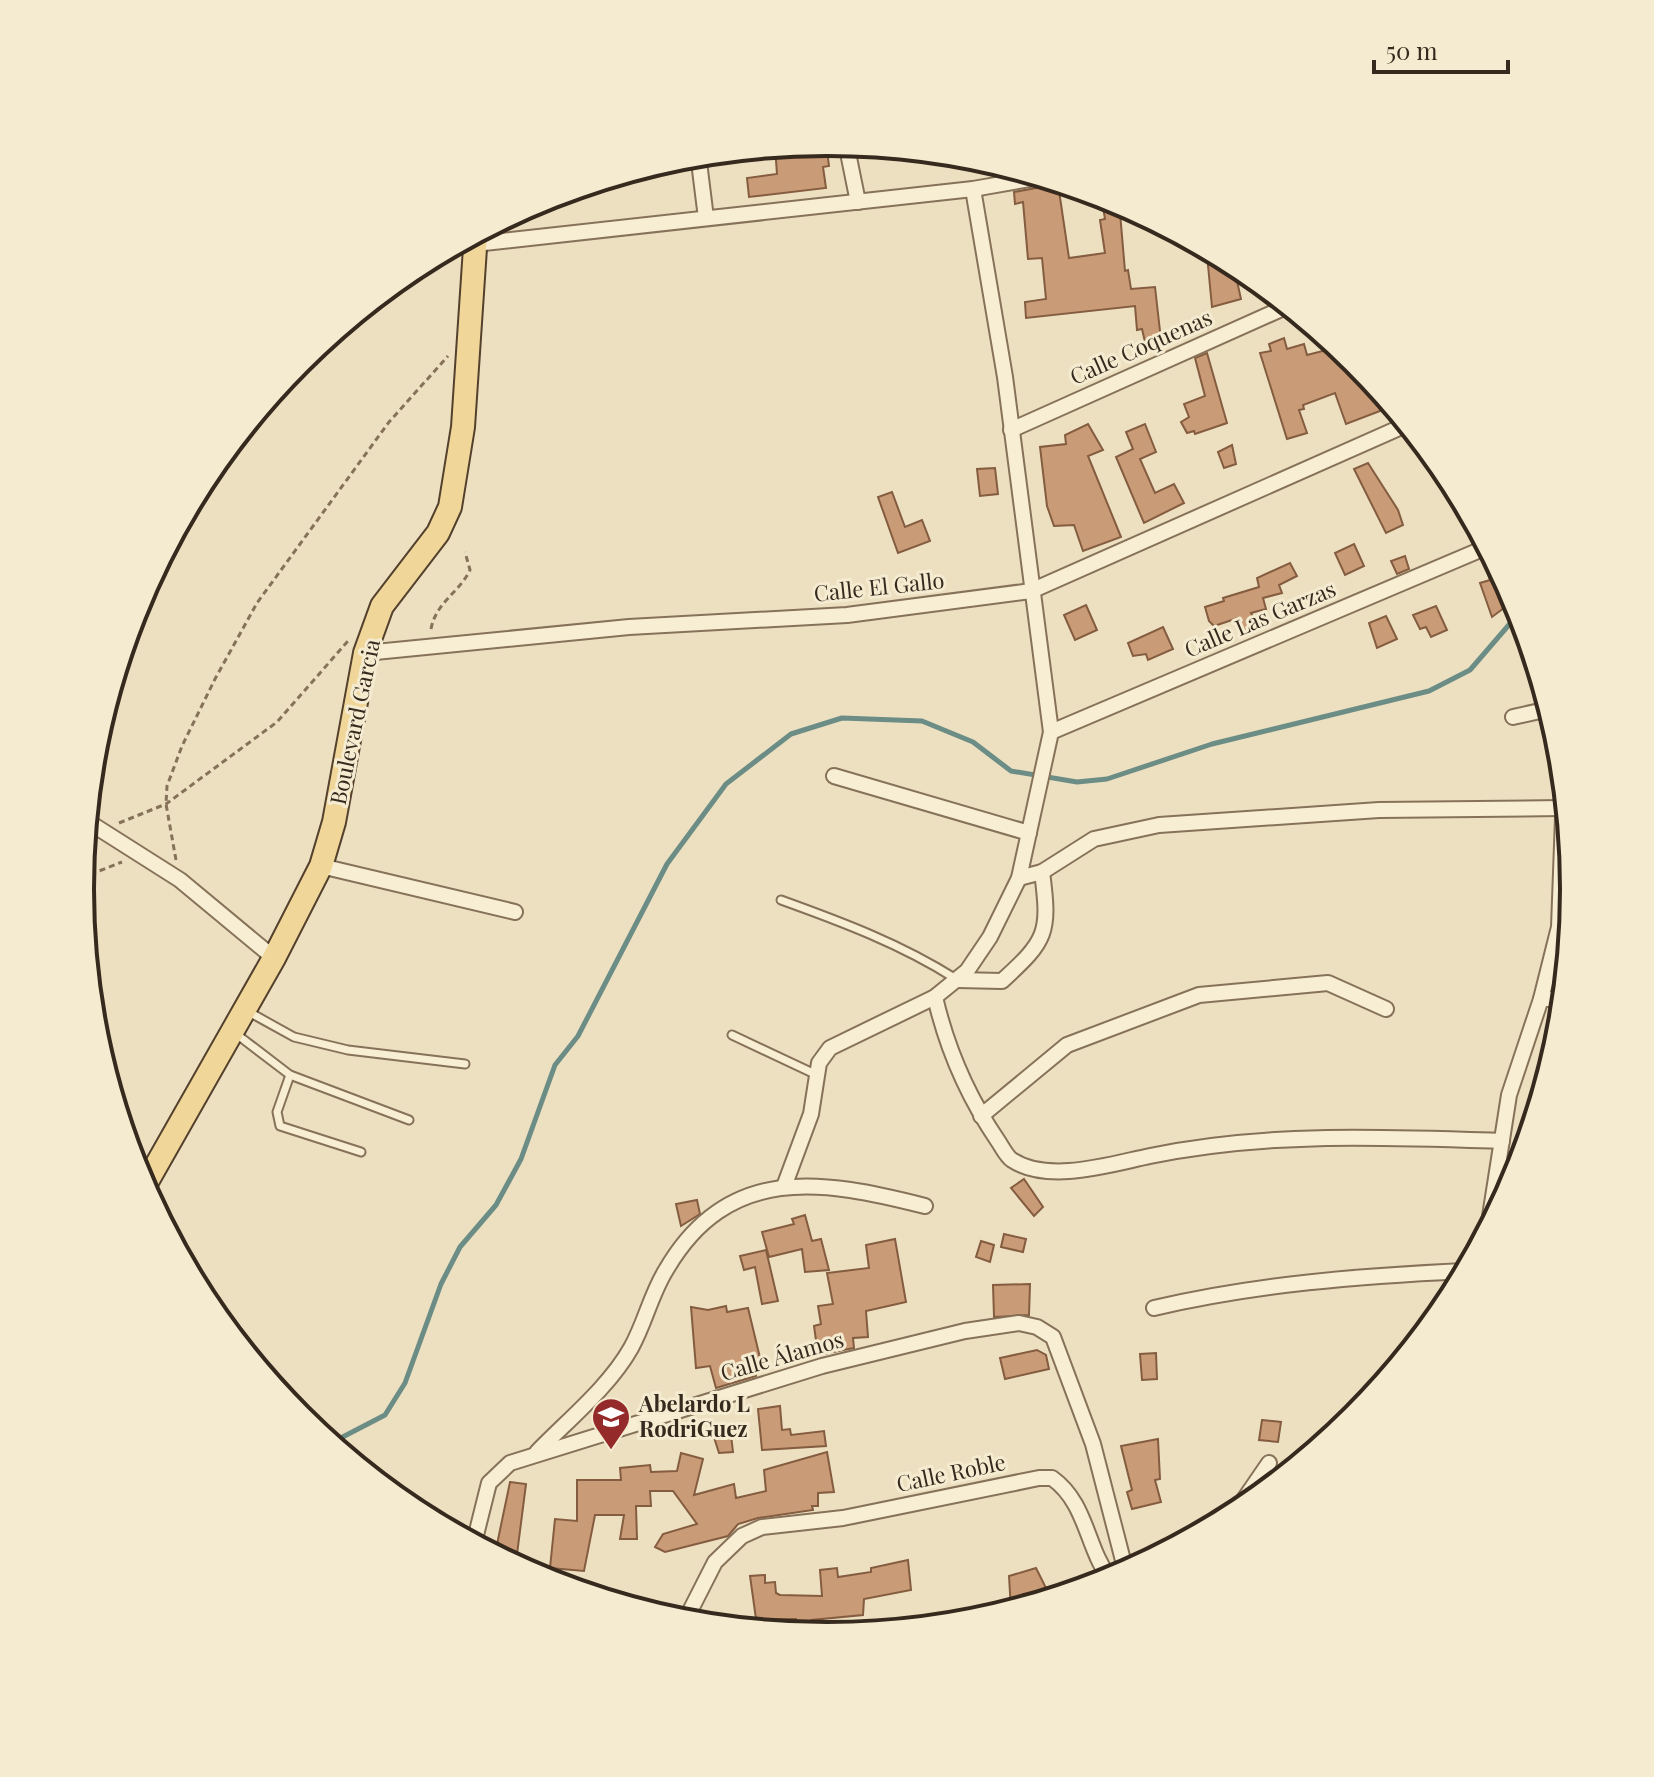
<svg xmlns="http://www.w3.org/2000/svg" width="1654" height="1777" viewBox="0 0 1654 1777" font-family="'Playfair Display',serif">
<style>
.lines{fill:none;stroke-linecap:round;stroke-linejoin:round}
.stream{stroke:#6b8d85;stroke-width:5}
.building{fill:#ca9b77;stroke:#845c3f;stroke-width:2}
.lane-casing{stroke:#867259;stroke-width:11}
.street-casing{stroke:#867259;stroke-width:18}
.primary-casing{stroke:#53402d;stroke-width:26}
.path{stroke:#867259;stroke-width:3;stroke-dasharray:6 4;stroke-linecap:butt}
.lane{stroke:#f8eed4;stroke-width:7}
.street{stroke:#f8eed4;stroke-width:14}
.primary{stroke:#f0d698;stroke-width:22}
.labels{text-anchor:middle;stroke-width:6;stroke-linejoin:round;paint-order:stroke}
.street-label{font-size:22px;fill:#36291d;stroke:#f4ebd0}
.poi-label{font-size:22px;font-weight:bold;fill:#36291d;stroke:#f4ebd0;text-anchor:start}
.rim{fill:none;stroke:#36291d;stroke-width:4}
</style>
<rect width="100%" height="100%" fill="#ede0c1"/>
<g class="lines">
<path class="stream" d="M331 1443 385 1415 405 1383 441 1284 460 1247 496 1205 521 1159 555 1065 578 1036 667 864 726 784 791 734 842 718 922 721 973 742 1011 771 1077 782 1107 779 1212 744 1429 691 1470 670 1520 612"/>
</g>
<g class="building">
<path d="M826 142 829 166 823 167 826 188 749 197 747 178 777 174 775 147Z"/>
<path d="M1058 184 1069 258 1105 253 1100 220 1105 219 1101 195 1119 201 1125 271 1128 270 1131 289 1155 287 1161 340 1145 342 1142 329 1137 330 1135 306 1026 318 1025 302 1046 299 1042 258 1028 259 1023 202 1015 204 1014 192Z"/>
<path d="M1216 254 1233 263 1241 299 1212 307 1207 255Z"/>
<path d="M1284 338 1287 349 1304 344 1307 355 1338 347 1356 361 1393 406 1346 424 1335 393 1303 405 1304 409 1299 410 1307 433 1287 439 1260 353 1271 351 1269 344Z"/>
<path d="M1207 353 1227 423 1195 434 1194 431 1187 433 1181 422 1189 417 1184 404 1205 396 1195 358Z"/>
<path d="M1088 424 1103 450 1088 456 1121 537 1083 551 1074 525 1054 526 1047 506 1040 447 1066 444 1065 435Z"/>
<path d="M1145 424 1156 452 1140 459 1155 493 1174 484 1184 503 1144 523 1116 457 1133 449 1126 432Z"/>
<path d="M1232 445 1236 464 1224 468 1218 452Z"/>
<path d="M1368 463 1398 510 1403 525 1386 533 1354 469Z"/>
<path d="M995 468 998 494 980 496 977 469Z"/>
<path d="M892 492 905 527 922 520 930 541 898 553 878 497Z"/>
<path d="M1354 544 1364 566 1345 575 1335 553Z"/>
<path d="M1405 556 1409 569 1397 574 1391 561Z"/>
<path d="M1492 556 1514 598 1506 600 1508 605 1492 617 1480 583 1490 580 1483 560Z"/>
<path d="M1290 563 1297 576 1279 585 1282 593 1263 598 1266 609 1251 613 1258 627 1244 633 1238 618 1214 626 1209 621 1205 607 1224 601 1223 598 1259 587 1257 578Z"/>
<path d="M1086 605 1097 630 1075 640 1064 615Z"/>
<path d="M1436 606 1447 630 1431 637 1426 627 1420 629 1413 615Z"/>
<path d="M1386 616 1397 639 1377 648 1369 623Z"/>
<path d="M1163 627 1173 649 1148 660 1146 654 1133 656 1128 643Z"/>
<path d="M1024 1179 1043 1207 1034 1216 1011 1188Z"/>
<path d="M697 1200 700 1214 681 1226 676 1204Z"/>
<path d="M805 1215 812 1241 821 1239 829 1270 805 1272 802 1249 769 1257 762 1232 794 1224 792 1219Z"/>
<path d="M1004 1234 1026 1239 1023 1252 1001 1247Z"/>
<path d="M895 1239 906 1302 866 1311 868 1337 853 1338 854 1348 818 1355 814 1326 821 1324 818 1306 833 1304 827 1273 869 1268 866 1245Z"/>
<path d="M981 1241 994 1245 990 1262 976 1257Z"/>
<path d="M766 1250 778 1301 762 1304 755 1267 744 1270 740 1256Z"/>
<path d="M1030 1284 1029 1315 994 1317 993 1285Z"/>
<path d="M726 1306 727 1312 748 1308 762 1366 756 1369V1376L716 1388 710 1366 696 1368 691 1307 708 1310Z"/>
<path d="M1037 1350 1046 1355 1049 1369 1005 1379 1000 1358Z"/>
<path d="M1156 1353 1157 1379 1142 1380 1140 1354Z"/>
<path d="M780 1406 782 1430 790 1429 791 1435 824 1431 826 1446 762 1450 758 1409Z"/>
<path d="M1262 1420 1281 1422 1278 1442 1259 1440Z"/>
<path d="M730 1427 733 1452 719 1453 711 1428Z"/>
<path d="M1158 1439 1160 1479 1155 1480 1161 1502 1132 1509 1127 1492 1132 1490 1121 1446Z"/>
<path d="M827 1452 834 1492 818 1493V1506H812L813 1510 758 1518 738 1524 728 1536 665 1552 655 1547 663 1534 697 1524 673 1491H650L651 1506H636L637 1539H620L624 1515H595L584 1571 550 1568 555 1519 577 1521V1480H621L620 1468 650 1465 651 1472 677 1471 681 1453 703 1459 694 1495 734 1484 736 1498 766 1491 764 1470Z"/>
<path d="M510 1482 526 1484 516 1562 495 1554Z"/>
<path d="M908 1560 911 1590 864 1599 863 1615 812 1620 813 1629H796V1619H756L750 1576 765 1575V1583L775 1582 776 1593 780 1595 822 1596 820 1570 837 1568 838 1577 871 1572V1568Z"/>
<path d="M1036 1568 1047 1590 1023 1594V1606L1011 1610 1009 1576Z"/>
</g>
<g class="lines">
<defs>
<g id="lane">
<path d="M781 900C842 922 901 944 956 979"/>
<path d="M247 1011 294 1037 348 1050 465 1064"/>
<path d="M235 1033 290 1075 409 1120"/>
<path d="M732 1035 817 1075"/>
<path d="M290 1075 277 1112 280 1126 361 1152"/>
</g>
<g id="street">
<path d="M846 143 858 202"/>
<path d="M698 154 706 218"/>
<path d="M475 244 973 189 1041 177"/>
<path d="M1011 430 1288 306"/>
<path d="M365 653 629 627 847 615 1031 591 1408 424"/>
<path d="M1513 717 1549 709"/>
<path d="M1051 732 1487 547"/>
<path d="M834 776 1029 833"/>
<path d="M87 821 180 880 274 958"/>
<path d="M321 866 515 912"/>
<path d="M1019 878 1042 872 1094 839 1159 825 1379 810 1562 808"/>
<path d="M958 980 1002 981C1047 940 1050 933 1042 872"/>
<path d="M935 997C947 1049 968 1097 998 1141 1002 1147 1007 1157 1012 1160 1049 1184 1111 1164 1150 1156 1265 1132 1384 1137 1502 1141"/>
<path d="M1541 999H1563"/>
<path d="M981 1116 1067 1045 1199 995 1328 983 1386 1009"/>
<path d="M785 1184 811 1114 819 1063 830 1048 935 997 967 971 990 937 1019 878 1051 732 1005 377 973 189"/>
<path d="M1488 1229 1509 1095 1541 999 1559 927 1564 790"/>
<path d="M1154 1308C1256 1284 1360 1276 1465 1271"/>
<path d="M537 1452C568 1420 609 1387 631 1348 645 1323 651 1294 666 1270 728 1163 823 1180 925 1206"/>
<path d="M1234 1514 1269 1463"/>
<path d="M474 1543 489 1483 510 1463 822 1366 965 1331 1019 1323 1037 1327 1053 1337 1093 1444 1126 1572"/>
<path d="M685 1621 715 1562 742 1536 762 1527 843 1518 1039 1478H1052C1087 1503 1086 1547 1110 1579"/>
</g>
<path id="primary" d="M144 1187 274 958 321 866 334 822 365 653 382 606 438 533 450 507 463 427 476 233"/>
</defs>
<use href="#lane" class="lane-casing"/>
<use href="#street" class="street-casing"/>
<use href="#primary" class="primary-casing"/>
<g class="path">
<path d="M431 629C436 602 459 593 470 570L465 552"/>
<path d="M119 823 166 804 277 722 348 641"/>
<path d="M176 860 166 804 167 786 182 746 215 679 257 603 389 422 448 356"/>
<path d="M81 878 122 862"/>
</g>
<use href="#lane" class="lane"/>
<use href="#street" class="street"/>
<use href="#primary" class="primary"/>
</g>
<defs>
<symbol id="school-pin" viewBox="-11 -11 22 30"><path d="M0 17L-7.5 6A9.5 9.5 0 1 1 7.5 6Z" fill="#942b2a" stroke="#f4ebd0"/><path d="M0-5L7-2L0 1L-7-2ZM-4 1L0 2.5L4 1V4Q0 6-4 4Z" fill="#fff"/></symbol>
</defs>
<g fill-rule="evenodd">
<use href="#school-pin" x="589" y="1395" width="44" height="60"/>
</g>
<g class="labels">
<g class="street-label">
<text transform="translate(1141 347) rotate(-24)" y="8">Calle Coquenas</text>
<text transform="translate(879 587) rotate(-6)" y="8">Calle El Gallo</text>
<text transform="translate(1260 619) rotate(-23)" y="8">Calle Las Garzas</text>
<text transform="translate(355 722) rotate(-78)" y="8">Boulevard Garcia</text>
<text transform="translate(782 1356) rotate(-16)" y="8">Calle Álamos</text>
<text transform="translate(951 1473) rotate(-12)" y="8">Calle Roble</text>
</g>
<g class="poi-label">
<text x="639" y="1412">Abelardo L<tspan x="639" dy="25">RodriGuez</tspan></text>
</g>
</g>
<path d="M0 0H1654V1777H0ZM94 889a733 733 0 1 1 1466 0a733 733 0 1 1-1466 0Z" fill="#f4ebd0" fill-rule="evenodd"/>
<path class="rim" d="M94 889a733 733 0 1 1 1466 0a733 733 0 1 1-1466 0Z"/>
<path d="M1374 60v12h134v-12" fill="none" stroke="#36291d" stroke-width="4"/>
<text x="1386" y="60" font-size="24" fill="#36291d" stroke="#f4ebd0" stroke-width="6" paint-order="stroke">50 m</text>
</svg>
